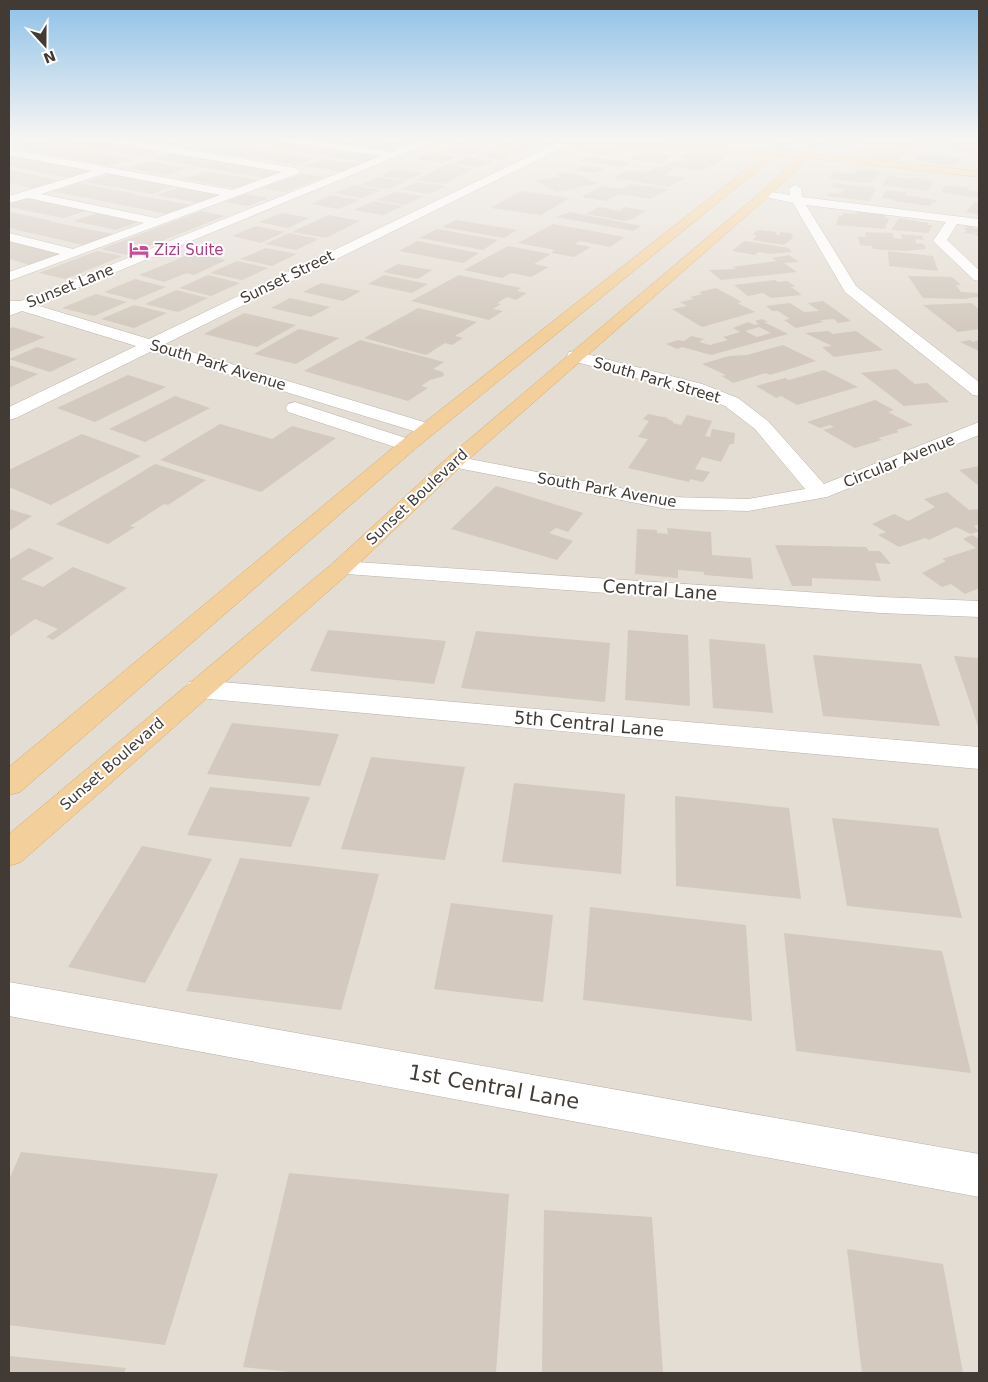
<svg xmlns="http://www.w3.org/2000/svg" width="988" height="1382" viewBox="0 0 988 1382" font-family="'DejaVu Sans',sans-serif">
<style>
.residential{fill:#e4ddd3}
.building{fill:#d3c9be;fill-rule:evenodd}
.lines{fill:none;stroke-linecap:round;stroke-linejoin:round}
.minor-casing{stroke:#bab2a8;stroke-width:1}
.major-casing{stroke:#d6aa6d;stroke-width:1}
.minor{fill:#fff;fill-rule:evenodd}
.major{fill:#f3d09b;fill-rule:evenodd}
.labels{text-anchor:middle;stroke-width:4;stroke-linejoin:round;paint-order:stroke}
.far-hotel-label{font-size:15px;fill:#b23c85;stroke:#fff;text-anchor:start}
.far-street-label{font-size:15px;fill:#423b35;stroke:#fff}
.street-label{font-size:18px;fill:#423b35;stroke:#fff}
.near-street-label{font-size:21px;fill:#423b35;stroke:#fff}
</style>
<rect width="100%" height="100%" fill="#f0ebe5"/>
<rect class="residential" x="9" y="138" width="970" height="1235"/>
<g class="building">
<path d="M54 138H95L165 150 142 157 48 140Z"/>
<path d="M138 138H190V139L169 145Z"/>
<path d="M220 138H271V139L251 145 215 139Z"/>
<path d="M314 138H368L350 145Z"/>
<path d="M461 138H472L479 139 466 145 449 143Z"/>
<path d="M868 138 893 140 921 144 916 149 859 144 863 143 859 142Z"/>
<path d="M946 138H967L979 141V153L974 154 946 147 957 145 943 141Z"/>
<path d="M38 141 114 156 133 159 109 166 9 146Z"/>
<path d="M287 141 340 149 321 155 267 147Z"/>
<path d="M388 141 408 144 391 150 371 147Z"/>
<path d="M506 142 532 146 518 152 492 148Z"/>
<path d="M210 143 245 147 314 158 295 165 258 159 274 153 256 159 189 149Z"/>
<path d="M457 146 482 149 467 156 442 152Z"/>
<path d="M848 146 904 151 903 152 909 153 896 161 868 158 872 153 879 152 845 149Z"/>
<path d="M579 147 625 149 608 156 577 151Z"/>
<path d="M345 150 382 155 364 162 327 156Z"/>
<path d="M491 150 517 153 503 160 476 156Z"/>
<path d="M644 151 675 155 661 163 628 159Z"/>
<path d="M432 152 458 156 442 163 416 159Z"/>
<path d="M688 152 726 157 702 171 666 166 676 160 684 161 689 158 679 157Z"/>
<path d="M176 153 292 171 271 179 154 159Z"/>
<path d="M925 153 965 159 948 166 913 159Z"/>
<path d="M15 156 95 170 69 178 9 166V157Z"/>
<path d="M590 156 631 163 621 167 580 161Z"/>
<path d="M468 157 494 161 479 167 452 163Z"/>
<path d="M324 159 340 162 361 164 342 172 304 166Z"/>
<path d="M151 161 169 165 189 168 166 175 128 168Z"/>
<path d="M446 164 473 169 444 184 416 180Z"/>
<path d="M585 165 605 168 595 173 574 170Z"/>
<path d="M660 166 675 168 664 175 685 178 669 187 613 178 629 170 647 172Z"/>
<path d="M396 169 423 173 406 180 379 176Z"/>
<path d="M859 169 881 172 871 182 865 183 830 179 833 177H829L833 172 854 174Z"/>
<path d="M9 170 26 173 61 181 34 189 9 183Z"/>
<path d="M206 172 247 178 264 182 242 190 183 179Z"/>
<path d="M565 173 580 175 598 184 575 187 578 189 556 192 536 180 561 177 555 174Z"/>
<path d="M110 174 176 185 152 194 85 182Z"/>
<path d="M301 174 324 177 285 192 262 188Z"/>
<path d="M888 176 910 179V177L934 181 928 191 882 185Z"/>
<path d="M379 177 406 182 388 189 360 185Z"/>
<path d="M418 182 446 186 428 194 400 189Z"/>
<path d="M78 183 137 194 134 195 198 206 173 215 51 191Z"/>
<path d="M834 183 876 188 870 201 826 196 830 193 840 194 845 188 832 187Z"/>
<path d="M631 184 668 189 651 199 620 194 606 201 581 197 602 186 621 189Z"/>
<path d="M354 185 381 190 362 198 334 193Z"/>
<path d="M946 185 970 188 968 190 979 191V198L941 192Z"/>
<path d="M181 187 223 194 199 203 156 195Z"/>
<path d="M886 190 907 192 905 195 936 200V203H932L930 206 894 201 895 200 882 198Z"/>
<path d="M521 191 570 198 541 215 490 208Z"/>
<path d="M395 192 424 196 405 205 376 200Z"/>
<path d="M246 194 269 198 248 206 225 202Z"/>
<path d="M331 195 359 200 339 209 311 204Z"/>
<path d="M30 197 91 209 63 218 9 207V203Z"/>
<path d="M374 201 403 206 383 215 354 210Z"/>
<path d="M974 202 979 203V215L966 212Z"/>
<path d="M599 207 619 211 625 207 646 211 632 219 624 221 586 214Z"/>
<path d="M201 211 225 216 126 255 101 249Z"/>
<path d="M858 211 886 215 885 218H889L885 229 836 225 839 215 842 216 844 213 856 214Z"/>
<path d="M11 212 52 221 48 223 53 222 117 235 87 246 9 228V213Z"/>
<path d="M101 212 144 220 116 230 73 221Z"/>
<path d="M570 212 580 214 641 226 633 231 556 217Z"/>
<path d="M282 213 310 218 288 228 259 222Z"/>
<path d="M328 215 360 221 326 238 292 232Z"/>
<path d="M899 218 928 223V225H933L928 233 891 230Z"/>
<path d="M456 220 517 230 504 238 442 227Z"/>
<path d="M553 224 625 237 610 247 580 241 575 244 591 247 574 257 551 253 555 250 518 243Z"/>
<path d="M256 226 285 232 261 243 232 236Z"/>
<path d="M967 226 979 229V236L974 235 977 232 971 234 964 233 967 230H964Z"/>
<path d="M437 229 498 240 483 250 420 238Z"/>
<path d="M761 230 777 232 775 234 779 235 781 232 793 234 791 236 794 237 784 245 753 240 757 235H753L756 231Z"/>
<path d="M865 232 892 233 894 238 902 239 901 234 922 236 924 240 915 239 916 243 924 244 926 249 904 251 873 249 872 246 860 245 858 237H866Z"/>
<path d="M289 233 319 239 296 250 265 244Z"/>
<path d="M9 239 44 249 67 254 34 266 9 259Z"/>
<path d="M417 241 479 253 463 263 399 251Z"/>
<path d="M744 241 789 248 792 252 769 254 758 252 755 255 732 251Z"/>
<path d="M508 246 551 254 534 264 549 267 531 277 511 273 502 278 464 270Z"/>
<path d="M266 248 297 254 272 266 240 259Z"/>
<path d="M97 251 123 256 65 279 39 273Z"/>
<path d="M888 251 933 256 938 271 889 266Z"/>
<path d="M195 252 226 260 194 275 187 273 164 282 139 275Z"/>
<path d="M789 255 799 262 784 263 797 272 721 280 709 270 737 269 732 267 777 261 772 258Z"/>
<path d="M237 261 268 268 242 280 210 273Z"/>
<path d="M398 264 432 270 418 279 383 272Z"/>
<path d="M208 275 240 283 211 296 179 288Z"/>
<path d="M384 275 428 284 412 293 368 284Z"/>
<path d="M459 275 521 288 517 291 527 293 516 300 507 297 497 303 501 304 493 309 503 311 489 320 411 301Z"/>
<path d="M908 276 952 277 961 285H956L961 292 979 293V297L967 298 968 299 923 298Z"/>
<path d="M135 279 166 287 135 300 104 292Z"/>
<path d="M775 280 778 282 787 281 795 286 791 287 802 295 771 298 763 293 748 296 734 285Z"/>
<path d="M321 283 361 291 343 301 303 292Z"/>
<path d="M716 288 742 302 737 303 755 312 702 327 672 309 687 306 680 302 694 299 690 297 702 294 699 292Z"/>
<path d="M176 290 208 298 178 312 145 304Z"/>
<path d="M96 294 127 302 94 316 62 308Z"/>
<path d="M290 298 330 307 311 317 271 308Z"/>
<path d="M823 301 851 321 838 323 834 319 820 320 823 322 796 328 784 320 790 319 778 311H772L766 306 790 303 804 312 819 311 808 303Z"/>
<path d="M971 303 979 309V329L958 332 923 305Z"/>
<path d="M134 305 167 313 134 328 101 319Z"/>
<path d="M418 308 477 322 455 336 463 338 452 345 445 343 426 355 364 338Z"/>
<path d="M244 313 296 325 257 347 204 334Z"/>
<path d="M762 319 768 322H764L788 334 711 355 682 347 677 349 666 344 678 340 684 341 691 336 704 339 699 342 710 345 728 340 723 337 740 332 733 328 748 322 755 325 759 324 755 321ZM759 327 771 333 757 337 745 331Z"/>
<path d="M13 327 45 337 9 352V329Z"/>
<path d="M299 329 339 338 296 364 254 354Z"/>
<path d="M828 331 833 334 856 331 883 350 834 357 822 347 832 346 805 333Z"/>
<path d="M360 340 444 362 433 369 443 372 444 376 430 380 421 386 428 388 408 401 304 371Z"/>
<path d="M970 340 973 342 979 340V351L960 342Z"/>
<path d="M783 345 816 361 770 375 766 373 733 383 722 376 726 375 702 364 729 356 747 355Z"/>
<path d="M37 347 77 359 50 372 9 359Z"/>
<path d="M9 365 38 374 9 388Z"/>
<path d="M896 369 915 384 927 383 949 402 904 406 861 373Z"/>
<path d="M824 370 858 387 797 405 781 396 776 398 756 386 785 378 789 380Z"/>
<path d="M128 375 166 387 95 422 57 408Z"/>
<path d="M175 396 210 408 145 442 109 429Z"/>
<path d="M875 400 894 410 888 412 913 425 896 430 899 432 878 438 882 440 855 448 823 430 834 427 830 425 820 428 807 422Z"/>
<path d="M648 414 668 418 667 419 673 421V423L681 425 687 415 712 421 705 436 710 437 712 429 735 433 734 444H730L721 462 702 457 695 469 710 472 703 482 690 479 689 482 628 468 648 439 638 437 649 421 643 419Z"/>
<path d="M220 424 272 439 292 426 336 438 261 492 160 460Z"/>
<path d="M82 434 141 456 51 505 9 487V470Z"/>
<path d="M155 464 206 480 168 505 164 504 130 526 135 527 108 544 56 524Z"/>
<path d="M979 466V486L959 470Z"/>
<path d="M496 486 583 513 568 532 556 528 549 533 573 541 557 560 451 529Z"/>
<path d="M947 492 969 510 979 509V524L974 526 979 531 971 534 956 527 929 540 925 538 899 547 878 535 886 532 872 524 894 514 908 521 935 507 924 499Z"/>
<path d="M9 509 32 516 9 531Z"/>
<path d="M667 528 711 532 712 555 751 558 753 579 704 575V572L678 570V578L635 574 637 529 657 530V533L668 534Z"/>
<path d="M972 535 979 539V588L965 594 951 584 942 587 922 573 946 561 942 559 976 548 963 539Z"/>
<path d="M775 545 866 547 869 551H880L891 564 875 563 881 581 812 578V586H792Z"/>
<path d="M29 548 54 558 21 579 43 587 73 567 127 588 53 640 46 637 58 629 35 619 9 637V560Z"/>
<path d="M328 630 446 641 434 684 310 671Z"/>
<path d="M628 630 688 635 690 706 625 700Z"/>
<path d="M476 631 610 643 605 702 461 688Z"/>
<path d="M709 639 765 644 773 713 713 708Z"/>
<path d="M813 655 921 664 940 726 823 716Z"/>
<path d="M954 656 979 658V729Z"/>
<path d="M232 723 339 734 320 786 207 774Z"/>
<path d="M371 757 465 767 445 860 341 849Z"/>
<path d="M514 783 625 794 621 874 502 862Z"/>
<path d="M210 787 310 797 291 847 187 835Z"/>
<path d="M675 796 789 808 801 899 676 886Z"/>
<path d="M832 818 938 828 962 918 847 906Z"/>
<path d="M142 846 212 859 145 983 68 967Z"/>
<path d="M240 858 379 874 341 1010 186 991Z"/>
<path d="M451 903 553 915 543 1002 434 989Z"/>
<path d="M590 907 746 925 752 1021 583 1000Z"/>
<path d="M784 933 942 951 971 1073 796 1051Z"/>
<path d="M21 1152 218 1174 165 1345 9 1325V1180Z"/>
<path d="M289 1173 509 1194 496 1373H299L243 1367Z"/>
<path d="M544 1210 652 1217 663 1373H542Z"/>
<path d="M847 1249 943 1264 963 1373H862Z"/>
<path d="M9 1356 126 1368 124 1373H9Z"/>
</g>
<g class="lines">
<defs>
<g id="minor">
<path d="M95 138H119L295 168 300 171 299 173 9 281V272L60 254 9 241V233L73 249 144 223 28 198 9 203V196L92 171 9 155V149L232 190 282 172 100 141ZM106 173 220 195 156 218 41 194Z"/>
<path d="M271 138H298L393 152 427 138H441L36 305 149 339 563 140H569V144L165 344 434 425 437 429 434 433 427 435 420 433 152 351 16 418 9 420V407L136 346 22 311 9 316 10 301H21L381 156 276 141Z"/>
<path d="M795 185 801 188 802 197 979 219V227L957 224 947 240 979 270V281L974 280 933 241 946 222 806 205 856 286 979 382V396L973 395 845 292 793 203 761 196 759 194 765 191 790 195 789 188Z"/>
<path d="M575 351 702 384 738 398 768 421 824 484 979 422V435L827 497 748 511 667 509 447 466 444 462 447 458 454 456 667 497 748 499 805 489 755 429 725 406 689 392 569 360 567 356 569 352Z"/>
<path d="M295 402 415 441 418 445 415 449 408 451 401 449 288 412 286 408 288 404Z"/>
<path d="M341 561 881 597 979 601V617L881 613 333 573 329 568 333 563Z"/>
<path d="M199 680 979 747V769L199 698 189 696 185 689 189 682Z"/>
<path d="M9 982 979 1154V1197L9 1016Z"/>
</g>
<path id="major" d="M507 138H566L770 150 783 138H794L781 151 803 152 817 138H828L813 153 979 171V177L808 158 769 196 461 466 349 573 21 862 9 866V834L333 563 447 458 761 192 797 158 775 156 415 449 20 792 9 795V767L401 441 763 156 512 141Z"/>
</defs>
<use href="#minor" class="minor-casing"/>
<use href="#major" class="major-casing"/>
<use href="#minor" class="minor"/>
<use href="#major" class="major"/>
</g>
<linearGradient id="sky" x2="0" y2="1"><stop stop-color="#8ec1e8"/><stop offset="0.42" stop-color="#f8f6f3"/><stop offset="1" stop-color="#f8f6f3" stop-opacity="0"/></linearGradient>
<rect width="988" height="332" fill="url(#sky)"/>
<defs>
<symbol id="hotel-bare" viewBox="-9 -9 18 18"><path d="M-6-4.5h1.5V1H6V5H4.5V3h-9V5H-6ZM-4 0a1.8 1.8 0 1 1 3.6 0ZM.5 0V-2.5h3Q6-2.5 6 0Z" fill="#d1479c" stroke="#fff" stroke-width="2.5" paint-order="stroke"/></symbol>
</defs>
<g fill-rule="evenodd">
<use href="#hotel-bare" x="125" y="236" width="28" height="28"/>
</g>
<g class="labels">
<g class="far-hotel-label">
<text x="154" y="255">Zizi Suite</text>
</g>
<g class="far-street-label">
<text transform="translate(287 277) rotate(-26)" y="5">Sunset Street</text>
<text transform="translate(70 286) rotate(-22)" y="5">Sunset Lane</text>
<text transform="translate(218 365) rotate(17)" y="5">South Park Avenue</text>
<text transform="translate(657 380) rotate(16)" y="5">South Park Street</text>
<text transform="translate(899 461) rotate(-22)" y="5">Circular Avenue</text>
<text transform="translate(607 490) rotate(10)" y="5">South Park Avenue</text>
<text transform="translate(417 497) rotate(-43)" y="5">Sunset Boulevard</text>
<text transform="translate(112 764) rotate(-41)" y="5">Sunset Boulevard</text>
</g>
<g class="street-label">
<text transform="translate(660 590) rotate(4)" y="6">Central Lane</text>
<text transform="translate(589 724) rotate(5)" y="6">5th Central Lane</text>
</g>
<g class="near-street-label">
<text transform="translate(494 1087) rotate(10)" y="7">1st Central Lane</text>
</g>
</g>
<rect width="988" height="1382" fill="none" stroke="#423b35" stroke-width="20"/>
<g transform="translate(45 45) rotate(159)" stroke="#ffffff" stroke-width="4" paint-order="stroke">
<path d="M0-4L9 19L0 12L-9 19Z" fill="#423b35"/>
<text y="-8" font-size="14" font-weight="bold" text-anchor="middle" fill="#423b35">N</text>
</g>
</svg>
